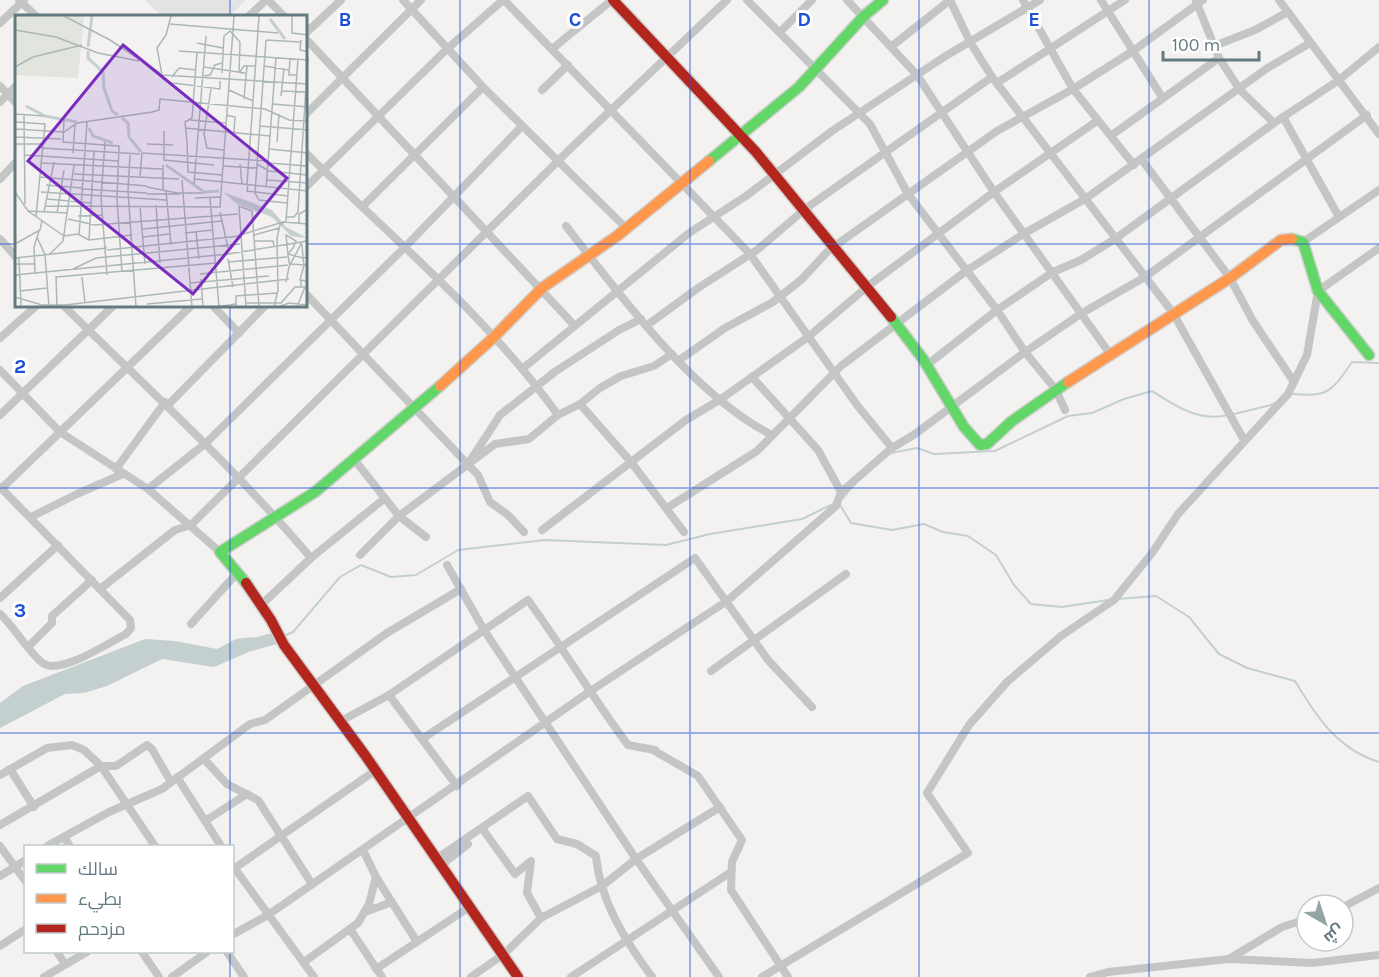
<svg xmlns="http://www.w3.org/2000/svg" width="1379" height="977" viewBox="0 0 1379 977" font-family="Karla,Cairo,sans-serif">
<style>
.built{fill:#e3e3e3}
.water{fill:#c4d0d0}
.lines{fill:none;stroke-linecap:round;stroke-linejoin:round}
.stream{stroke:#c4d0d0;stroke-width:2}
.river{stroke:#c4d0d0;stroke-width:12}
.fast-casing{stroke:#cecfce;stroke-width:13}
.slow-casing{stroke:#cecfce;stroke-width:13}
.jam-casing{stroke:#cecfce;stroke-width:13}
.street{stroke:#c4c6c6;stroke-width:8}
.fast{stroke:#63d668;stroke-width:10}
.slow{stroke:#ff974d;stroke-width:10}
.jam{stroke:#b3261e;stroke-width:10}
.grid{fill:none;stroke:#1d4ed8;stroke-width:1.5;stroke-opacity:0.55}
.inset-river{fill:none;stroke:#c4d0d0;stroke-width:3}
.inset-road{fill:none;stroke:#acb7b9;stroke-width:1.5}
.view{fill:#7b2cbf;fill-opacity:0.15;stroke:#7b2cbf;stroke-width:3}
.inset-edge{fill:none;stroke:#637a80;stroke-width:3}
.grid-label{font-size:20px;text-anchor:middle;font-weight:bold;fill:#1d4ed8;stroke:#fff;stroke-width:6;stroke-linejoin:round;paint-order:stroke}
</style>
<rect width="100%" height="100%" fill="#f3f2f0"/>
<path class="built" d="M145 0H246L230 16H162Z"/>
<path class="water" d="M252 637 265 642 260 647 214 667 162 659 107 686 84 693 65 694 0 728V703L23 686 145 639 175 641 217 649 236 639Z"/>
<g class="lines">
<g class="stream">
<path d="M1292 394C1329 397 1331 392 1352 362L1379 363"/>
<path d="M1234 414 1271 405 1277 402"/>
<path d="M891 453 917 448 934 454 995 451 1068 416 1092 413 1124 399 1152 391C1175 406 1199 422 1228 415"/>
<path d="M841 500 855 484"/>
<path d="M839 503 851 523 892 530 924 524 943 532 968 536 996 555 1014 585 1031 604 1062 607 1108 600"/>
<path d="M1117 599 1156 596 1189 617 1219 654 1247 668 1295 681C1316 716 1337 749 1379 762"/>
<path d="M286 635 293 632 340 577 361 565 391 577 416 575 458 550 545 540 666 545 710 534 802 519 833 504"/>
</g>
<path class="river" d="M251 645 276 638"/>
<defs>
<g id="fast">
<path d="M709 161 799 87 864 16 883 0"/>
<path d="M1292 239 1303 242 1318 291 1369 355"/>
<path d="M891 317 923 359 964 427 980 445 987 444 1012 421 1068 382"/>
<path d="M246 583 220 552 315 492 440 386"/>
</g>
<g id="slow">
<path d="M1068 382 1230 278 1281 240 1292 239"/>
<path d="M440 386 493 338 542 288 617 236 709 161"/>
</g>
<g id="jam">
<path d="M613 0 756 152 891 317"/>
<path d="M246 583 271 620 284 645 365 755 518 977"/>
</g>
</defs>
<use href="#fast" class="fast-casing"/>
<use href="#slow" class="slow-casing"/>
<use href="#jam" class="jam-casing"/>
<g class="street">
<path d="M19 0 36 16"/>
<path d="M268 0 284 16"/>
<path d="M403 0 483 87 626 228"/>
<path d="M504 0 750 254 857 405 892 448"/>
<path d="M747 0 870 124 908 194 997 310 1025 352 1056 390 1065 410"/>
<path d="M847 0 917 75 994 192 1110 354"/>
<path d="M950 0 970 42 992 77 1173 313 1244 440"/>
<path d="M1023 0 1073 89 1134 165"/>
<path d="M1101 0 1162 97"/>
<path d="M1279 0 1379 134"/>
<path d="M1196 1 1219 58 1240 90 1274 123"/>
<path d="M249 16 266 0"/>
<path d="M0 23 24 0"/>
<path d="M780 32 812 0"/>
<path d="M306 33 341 0"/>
<path d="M306 39 574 325"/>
<path d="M892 46 950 0"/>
<path d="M1214 46 1255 30 1288 12"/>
<path d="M552 49 612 0"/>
<path d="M997 83 1125 0"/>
<path d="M0 86 16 103"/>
<path d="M542 90 568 65"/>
<path d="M0 102 16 86"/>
<path d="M306 114 421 0"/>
<path d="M1283 117 1339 217"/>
<path d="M1112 135 1219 58"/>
<path d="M306 153C392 238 487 316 558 415"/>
<path d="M1142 160 1230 278 1253 321 1294 382"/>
<path d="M0 179 16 162"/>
<path d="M306 187 447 49 503 0"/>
<path d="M363 206 483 87"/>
<path d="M566 226C620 295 693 395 772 435"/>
<path d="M0 239 16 257"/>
<path d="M1303 242 1379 190"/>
<path d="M306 294 478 475 490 502 508 515 524 532"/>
<path d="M64 306C148 389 235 468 311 558"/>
<path d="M213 306 239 333"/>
<path d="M646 326 698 288 757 250 805 209 992 77"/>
<path d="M0 338 36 306"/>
<path d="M678 361 725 328 773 302 801 280 829 250 997 131 1073 89 1133 51 1203 0"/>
<path d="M927 365 997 310 1053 272 1081 260 1115 239 1274 123 1339 80 1379 47"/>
<path d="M522 369 689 233 746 196 832 131 944 57 1040 0"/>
<path d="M0 370 60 432 148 489 220 552"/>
<path d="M580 404 631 462 684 532"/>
<path d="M168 405 265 306"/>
<path d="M0 415 113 306"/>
<path d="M353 458 399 516 426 537"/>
<path d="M470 461 500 415 556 371 619 330 641 319"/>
<path d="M116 469 165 402"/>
<path d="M0 487 130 620 131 628 126 634C108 643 62 674 44 664 32 657 13 625 0 614"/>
<path d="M2 488 191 306"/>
<path d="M148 489 206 443 406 246 522 126"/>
<path d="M841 492 892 448 915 434 1025 352 1082 313 1145 277 1367 115"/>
<path d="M667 508 757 451 841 366 966 271 1025 233 1085 199 1266 69 1310 43"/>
<path d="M31 517 79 493 123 474"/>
<path d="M542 530 686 420 721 399 808 337 868 286 994 192 1097 121"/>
<path d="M360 555 399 516 495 444 529 439 558 415 580 404 600 388 621 376 654 366 672 354"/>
<path d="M447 565 484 630 636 859 719 977"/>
<path d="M100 589 175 530 191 525 571 148 727 0"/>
<path d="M0 598 58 545"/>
<path d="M260 606 311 558 385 498"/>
<path d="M191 624 238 572"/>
<path d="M29 646 52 623V616L92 580"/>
<path d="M711 671 846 574"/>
<path d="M389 695 457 786"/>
<path d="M339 722 389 695 528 600C563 648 593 698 628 745L655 750"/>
<path d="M422 739 695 558 768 660 812 707"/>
<path d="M653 750 698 776 742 840 732 862 731 890 788 977"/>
<path d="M204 759 227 784 258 800 312 884"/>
<path d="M10 769 34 807"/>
<path d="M0 775 47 748 72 745 84 750 101 766 155 846"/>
<path d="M177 777 221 846"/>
<path d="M205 821 247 794"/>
<path d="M0 825 101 766H116L147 745 152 749 171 782"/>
<path d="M484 831 515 874 531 861 527 893 541 918"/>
<path d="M64 837 70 846"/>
<path d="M0 846 26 882"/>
<path d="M47 846 109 812 162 789 250 724 265 720 387 633 461 589"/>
<path d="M363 850 376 877 417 942"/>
<path d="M436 859 528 796 557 839 577 844 596 856C600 901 626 942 652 977"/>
<path d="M233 866 314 977"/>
<path d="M440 866 468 844"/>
<path d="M232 870 376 770"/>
<path d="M0 876 26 860"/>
<path d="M1343 907 1379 888"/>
<path d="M365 912 392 902"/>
<path d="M350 929 382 977"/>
<path d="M232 935 268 915 589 692 727 601 836 506 841 492 818 450 752 377"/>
<path d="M0 946 26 929"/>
<path d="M57 952 65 964"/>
<path d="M142 952 159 977"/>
<path d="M227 952 244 977"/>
<path d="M1229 959 1282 927 1307 919"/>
<path d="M304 962 358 923 369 904 376 877"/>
<path d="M376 969 471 906"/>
<path d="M44 977 87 952"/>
<path d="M172 977 207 952"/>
<path d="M471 977 504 954 541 918 602 886 636 859 720 807"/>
<path d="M571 977 731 872"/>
<path d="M762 977 968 853 927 793 969 725 1007 682 1061 636 1114 600 1152 553 1178 514 1288 394 1307 355 1318 291 1379 248"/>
<path d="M1090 977 1108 972 1229 959 1312 963 1379 955"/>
</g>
<use href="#fast" class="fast"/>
<use href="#slow" class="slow"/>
<use href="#jam" class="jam"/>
</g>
<path class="grid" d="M230 0V16M460 0V977M690 0V977M919 0V977M1149 0V977M0 244H16M306 244H1379M230 306V846M0 488H1379M0 733H1379M230 952V977"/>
<g transform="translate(15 15)">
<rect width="292" height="292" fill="#f3f2f0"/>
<path d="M0 1H69L63 63 0 60Z" fill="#e2e4de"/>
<path d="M208 177 257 195 271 212 292 223 276 221 257 202 222 189Z" fill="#c4d0d0"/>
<path class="inset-river" d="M255 4 270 24M73 32 77 1M73 36V43L88 57 89 73 97 96 103 100M11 91 30 101 62 107M107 103 113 108 114 122 126 137M74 113 78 121 98 128M151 150 189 177 204 176"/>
<path class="inset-road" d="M49 1 95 25 145 58M156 1 151 20 142 33 147 60 293 69M277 1V18L293 20M155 9 263 18M0 15 41 22 83 38 124 46M251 25 240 178 244 185 272 188M251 25 285 27M286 25 285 35 293 37M182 28 208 33M164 36 293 45M275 44 274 60H282M249 51 274 55M0 52 18 42 67 30M189 52 230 58M207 58 209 21 215 16 225 27 224 58M224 58 229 51H241M189 61 195 60 200 50 207 48M157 62 164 53 181 55M158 68 205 74V66M196 74 189 119 192 133 209 135M214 75 238 86 232 169M267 76 293 77M266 81 269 53M229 84 232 50M238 86 244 1M258 89 293 92M0 99 29 101M9 99 10 189M211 100 220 102 219 117M49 105 48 127 104 131 102 184 107 257M175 105 211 108M0 107 30 109 21 201M245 111 293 115M170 113 255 121M0 114 49 117 62 108 137 97 144 95 145 84 250 94 274 105 293 106M149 116V145L199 150M0 122 46 124M172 126 173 157 207 160M90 127 86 183 92 260M172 127 170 107 177 103 182 37M262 127 264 99M0 129H26M132 129 158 130M26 133 125 139M254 134 293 138M58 138 60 109M10 140 103 146M115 140 113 176 121 292M26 148 147 154M253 148 293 151M225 149 227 169M242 149 254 156 293 160M148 150V175M207 151 243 153M59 159 164 164M125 161 127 138 253 146M25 162 132 171M180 164 293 176M167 165 177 292M252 165 293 168M179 169 191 21M233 169 232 176 273 181M31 170 67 173M132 172 162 178H188M251 173 261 43M67 174 132 178M151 176 156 230M0 177 13 196 49 221 63 219 74 225 117 220M26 177 151 185M132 179H165M180 183 205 182M195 183 204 292M32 184 76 188M141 190 145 248M30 191 205 192 219 1M125 192 130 249M13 196 53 198M29 197 39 147M205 197 213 233M42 198 49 155M63 201 88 200M271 202H279L283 197 293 41M53 204 80 210 223 199M271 206 283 44M284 209V199L293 194M128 214 207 206M181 216 184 244M170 218 197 215M64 220 72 107M225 220 268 207 293 209M239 220 264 213M22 222 30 240 34 292M128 222 154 219M74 225 79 136M239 226H258L259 231M0 229 25 215 27 206M287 229 288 243 293 242M92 235 225 221M34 240 48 226 59 150M0 243 92 233M4 243 6 292M213 244 218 272M213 247 272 242M0 249H19M293 249 289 250 285 265 293 266M275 251 273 241V239L278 233 281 226 271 220 273 239 288 243 289 250 276 249M58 254 81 243 225 229M20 258 19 232 24 216M185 259 273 250M0 260 213 239 287 227M41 261 42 292M41 262 201 248M67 262 70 288M186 264 188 292M271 267 274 252 287 227 293 225M175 268 254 261M5 276 32 273M0 282 27 290H50L274 264M231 288H266L280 272H286V266M132 289 187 284M200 292 221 289M221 292V281L262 278M231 292 224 191 237 196 244 292M259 292 263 275 262 223 265 210 271 206M263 292 274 288 293 290M282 292 290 272H286"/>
<path class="view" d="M108 30 272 163 178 279 13 146Z"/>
<rect width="292" height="292" class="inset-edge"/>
</g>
<g class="grid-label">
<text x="345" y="26">B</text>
<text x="575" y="26">C</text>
<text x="804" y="26">D</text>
<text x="1034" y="26">E</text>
<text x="20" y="373">2</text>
<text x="20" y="617">3</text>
</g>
<rect x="24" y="845" width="210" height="108" fill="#ffffff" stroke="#c1cacc" stroke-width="1.5"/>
<rect x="36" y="864" width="30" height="9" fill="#63d668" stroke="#c1cacc" stroke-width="1.5"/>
<text x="78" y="875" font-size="18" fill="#637a80">سالك</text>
<rect x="36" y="894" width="30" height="9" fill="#ff974d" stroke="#c1cacc" stroke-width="1.5"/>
<text x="78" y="905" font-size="18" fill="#637a80">بطيء</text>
<rect x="36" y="924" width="30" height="9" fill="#b3261e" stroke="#c1cacc" stroke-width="1.5"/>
<text x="78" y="935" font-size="18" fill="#637a80">مزدحم</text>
<g transform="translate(1325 923) rotate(141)"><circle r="28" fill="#ffffff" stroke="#c1cacc" stroke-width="1.5"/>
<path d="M0-4.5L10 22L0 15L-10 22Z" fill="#95a4a7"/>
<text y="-9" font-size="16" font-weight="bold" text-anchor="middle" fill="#637a80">ش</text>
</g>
<path d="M1163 51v9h96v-9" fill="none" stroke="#637a80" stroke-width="3"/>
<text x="1172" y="51" font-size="18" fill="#637a80" stroke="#ffffff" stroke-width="4.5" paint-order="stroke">100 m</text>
</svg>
